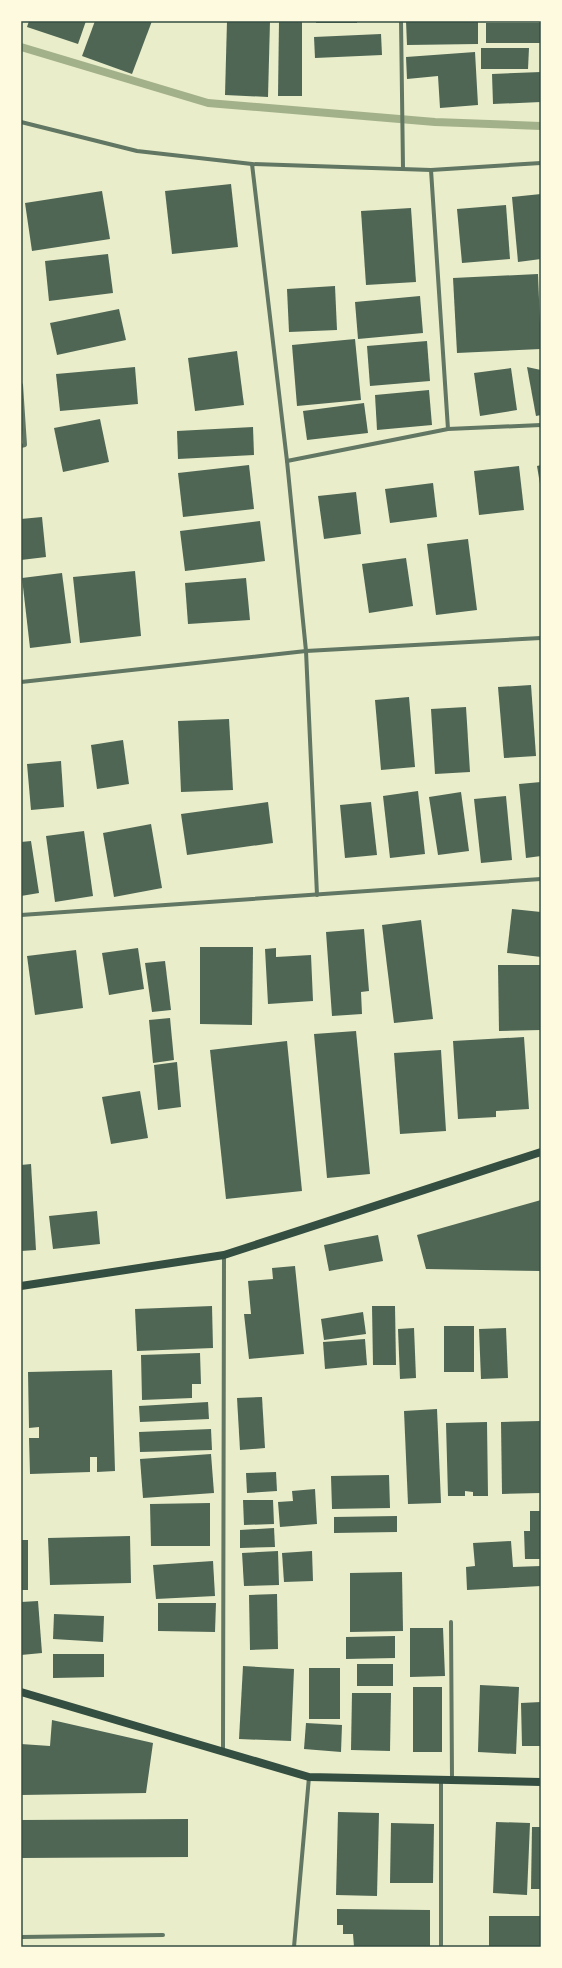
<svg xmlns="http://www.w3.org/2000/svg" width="562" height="1968" viewBox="0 0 562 1968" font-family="Inter,sans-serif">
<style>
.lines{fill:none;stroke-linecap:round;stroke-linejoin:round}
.stream{stroke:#a3b18a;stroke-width:8}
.building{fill:#4f6655}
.minor{stroke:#617663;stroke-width:4}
.secondary{stroke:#344e41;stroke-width:8}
.neatline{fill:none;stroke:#344e41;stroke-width:1.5}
</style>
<rect width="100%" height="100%" fill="#e9edc9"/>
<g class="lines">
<path class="stream" d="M21 47 208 103 435 122 541 126"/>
</g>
<g class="building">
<path d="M29 21H86L78 44 27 27Z"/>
<path d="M95 21H152L132 74 82 56Z"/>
<path d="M227 21H270L268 97 225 95Z"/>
<path d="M279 21H302V96H278Z"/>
<rect x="316" y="21" width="41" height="2"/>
<path d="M406 21H478V44L407 45Z"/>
<rect x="486" y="23" width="55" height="20"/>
<path d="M381 34 382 55 315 58 314 37Z"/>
<path d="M481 48H529L528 69H481Z"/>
<path d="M475 52 478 105 440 108 438 76 407 79 406 57Z"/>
<path d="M541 72V102L493 104 492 74Z"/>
<path d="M231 184 238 247 172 254 165 191Z"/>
<path d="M102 191 110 239 32 251 25 203Z"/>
<path d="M541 194V259L518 262 512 197Z"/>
<path d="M506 205 510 259 462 263 457 209Z"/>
<path d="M411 208 416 282 366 285 361 211Z"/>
<path d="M108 254 113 293 49 301 45 261Z"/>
<path d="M538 274 541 349 457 353 453 278Z"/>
<path d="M335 286 337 330 289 332 287 289Z"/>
<path d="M420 296 423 333 358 339 355 302Z"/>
<path d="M119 309 126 340 57 355 50 323Z"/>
<path d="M355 339 361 400 297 406 292 345Z"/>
<path d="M427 341 430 381 370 386 367 346Z"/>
<path d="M237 351 244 405 195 411 188 358Z"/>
<path d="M135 367 138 404 60 411 56 374Z"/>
<path d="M527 367 541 370V415L536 416Z"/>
<path d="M511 368 517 410 480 416 474 373Z"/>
<path d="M429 390 432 425 377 430 375 395Z"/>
<path d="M364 403 368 433 307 440 303 411Z"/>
<path d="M100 419 109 462 63 472 54 428Z"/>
<path d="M253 427 254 455 178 459 177 431Z"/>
<path d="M249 465 254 509 183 517 178 473Z"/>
<path d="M541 465V484H540L537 466Z"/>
<path d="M519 466 524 510 479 515 474 471Z"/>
<path d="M433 483 437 517 390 523 385 489Z"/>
<path d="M356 492 361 534 324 539 318 496Z"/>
<path d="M42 517 46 557 21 560V519Z"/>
<path d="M260 521 265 561 185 571 180 531Z"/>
<path d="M468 539 477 610 436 615 427 544Z"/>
<path d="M406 558 413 606 369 613 362 564Z"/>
<path d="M135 571 141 636 80 643 73 577Z"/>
<path d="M62 573 71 643 30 648 22 578Z"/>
<path d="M246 578 250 620 188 624 185 583Z"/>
<path d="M531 685 536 756 504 758 498 687Z"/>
<path d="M409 697 415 767 381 770 375 700Z"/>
<path d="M466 707 470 772 435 774 431 709Z"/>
<path d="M229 719 233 790 181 792 178 721Z"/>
<path d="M123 740 129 784 97 789 91 745Z"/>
<path d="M61 761 64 807 31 810 27 764Z"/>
<path d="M541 782V856L526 858 519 784Z"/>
<path d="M418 791 425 854 390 858 383 796Z"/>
<path d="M461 792 469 851 438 855 429 797Z"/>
<path d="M506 796 512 860 481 863 474 799Z"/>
<path d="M268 802 273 843 187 855 181 814Z"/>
<path d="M371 802 377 855 345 858 340 805Z"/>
<path d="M151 824 162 888 114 897 103 833Z"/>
<path d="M84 831 93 896 55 902 46 836Z"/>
<path d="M31 841 39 893 21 896V842Z"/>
<path d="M512 909 541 912V957L507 953Z"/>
<path d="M421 920 433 1019 394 1023 382 925Z"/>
<path d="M364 929 369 991 361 992 362 1014 332 1016 326 932Z"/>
<path d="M200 947H253L252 1025 200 1024Z"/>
<path d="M138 948 144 989 109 995 102 953Z"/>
<path d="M276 948V957L311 955 313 1001 268 1004 265 949Z"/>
<path d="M76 950 83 1008 35 1015 27 956Z"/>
<path d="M165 961 171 1010 152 1012 145 963Z"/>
<path d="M498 965H541V1030L499 1031Z"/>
<path d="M170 1018 174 1060 153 1063 149 1020Z"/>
<path d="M356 1031 370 1174 327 1178 314 1034Z"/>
<path d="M524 1037 529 1109 496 1111V1117L458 1119 453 1041Z"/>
<path d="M287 1041 302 1191 226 1199 210 1050Z"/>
<path d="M441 1050 446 1131 400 1134 394 1053Z"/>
<path d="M177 1062 181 1107 158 1110 154 1065Z"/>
<path d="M140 1091 148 1138 111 1144 102 1097Z"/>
<path d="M31 1164 36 1250 21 1251V1165Z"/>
<path d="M541 1200 540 1271 426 1269 417 1235Z"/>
<path d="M97 1211 100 1244 53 1249 49 1216Z"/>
<path d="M378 1235 383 1261 329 1271 324 1245Z"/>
<path d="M295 1266 304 1354 249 1359 244 1314H251L248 1281 273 1279 272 1268Z"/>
<path d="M212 1306 213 1348 137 1351 135 1309Z"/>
<path d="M372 1306H395L396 1365H373Z"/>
<path d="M363 1312 366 1334 324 1340 321 1319Z"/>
<rect x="444" y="1326" width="30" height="46"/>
<path d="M414 1328 416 1378 400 1379 398 1329Z"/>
<path d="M506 1328 508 1378 481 1379 479 1329Z"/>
<path d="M365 1339 367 1365 325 1369 323 1342Z"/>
<path d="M200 1353 201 1384H192V1398L142 1400 141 1355Z"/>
<path d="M112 1370 115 1471 97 1472V1457H90V1472L30 1474 29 1438H39V1427L29 1428 28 1372Z"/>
<path d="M262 1397 265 1448 240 1450 237 1398Z"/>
<path d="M208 1402 209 1419 140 1422 139 1406Z"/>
<path d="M437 1409 441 1503 408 1504 404 1411Z"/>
<path d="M540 1421 541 1493 502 1494 501 1422Z"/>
<path d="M487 1422 488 1496H473V1492L465 1491V1496H448L446 1423Z"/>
<path d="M211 1429 212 1450 140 1452 139 1432Z"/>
<path d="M211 1454 214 1493 143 1498 140 1459Z"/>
<path d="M276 1472 277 1491 247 1493 246 1473Z"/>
<path d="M389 1475 390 1508 332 1509 331 1476Z"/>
<path d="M315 1489 317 1524 280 1527 278 1502 293 1501 292 1491Z"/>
<path d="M243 1500H273L274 1524 244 1525Z"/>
<path d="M210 1503V1546H151L150 1504Z"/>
<path d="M530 1511H541V1559H525L524 1531H530Z"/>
<path d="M397 1516V1532L334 1533V1517Z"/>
<path d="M274 1528 275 1547 240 1548V1530Z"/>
<path d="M130 1536 131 1583 50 1585 48 1538Z"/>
<rect x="21" y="1540" width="7" height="50"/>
<path d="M511 1541 513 1567 541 1566V1586L467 1590 466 1567 475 1566 473 1543Z"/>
<path d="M278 1551 279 1585 244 1586 242 1553Z"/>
<path d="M312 1551 313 1581 284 1582 282 1553Z"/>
<path d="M213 1561 215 1596 156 1599 153 1565Z"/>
<path d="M402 1572 403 1631 350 1632V1573Z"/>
<path d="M277 1594 278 1649 250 1650 249 1595Z"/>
<path d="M38 1601 42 1653 21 1655V1602Z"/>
<path d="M158 1603H216L215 1632 158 1631Z"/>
<path d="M54 1614 104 1616 103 1642 53 1639Z"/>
<path d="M410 1628H443L445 1676 410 1677Z"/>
<path d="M395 1636V1658L346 1659V1637Z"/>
<path d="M53 1654H104V1677L53 1678Z"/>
<rect x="357" y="1664" width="36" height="22"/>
<path d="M243 1666 294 1669 291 1741 239 1739Z"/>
<rect x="309" y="1668" width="31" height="51"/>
<path d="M480 1685 519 1687 516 1754 478 1752Z"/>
<rect x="413" y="1687" width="29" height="65"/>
<path d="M352 1693H391L390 1751 351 1750Z"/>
<path d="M541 1702V1746H522L521 1703Z"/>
<path d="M52 1720 153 1743 146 1793 21 1795V1744L50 1746Z"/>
<path d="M306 1723 342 1725 341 1752 304 1749Z"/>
<path d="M338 1812 379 1813 377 1896 336 1895Z"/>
<path d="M188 1819V1857L21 1858V1820Z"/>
<path d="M496 1822 530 1823 527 1895 493 1893Z"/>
<path d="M391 1823 434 1824 433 1883H390Z"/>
<path d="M532 1827H541V1889H531Z"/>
<path d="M337 1909 430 1910V1947H354L353 1934H343V1925H337Z"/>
<rect x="489" y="1916" width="52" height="31"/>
</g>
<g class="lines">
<g class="minor">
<path d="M401 21 403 168"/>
<path d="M21 122 137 151 252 164 431 170 541 163"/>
<path d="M252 164 287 461 306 651 317 895"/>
<path d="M431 170 448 429"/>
<path d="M21 385 25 445 21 446"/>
<path d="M287 461 448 429 541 425"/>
<path d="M21 682 306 651 541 638"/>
<path d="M21 915 541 879"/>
<path d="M451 1622 452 1779"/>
<path d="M223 1751 224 1255"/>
<path d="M441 1779V1947"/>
<path d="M21 1937 163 1935"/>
<path d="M294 1947 309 1777"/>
</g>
<g class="secondary">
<path d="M21 1286 224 1255 541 1152"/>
<path d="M21 1692 309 1777 541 1782"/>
</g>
</g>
<rect width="562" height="1968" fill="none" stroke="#fefae0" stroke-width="44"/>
<rect x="22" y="22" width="518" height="1924" class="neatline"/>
</svg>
